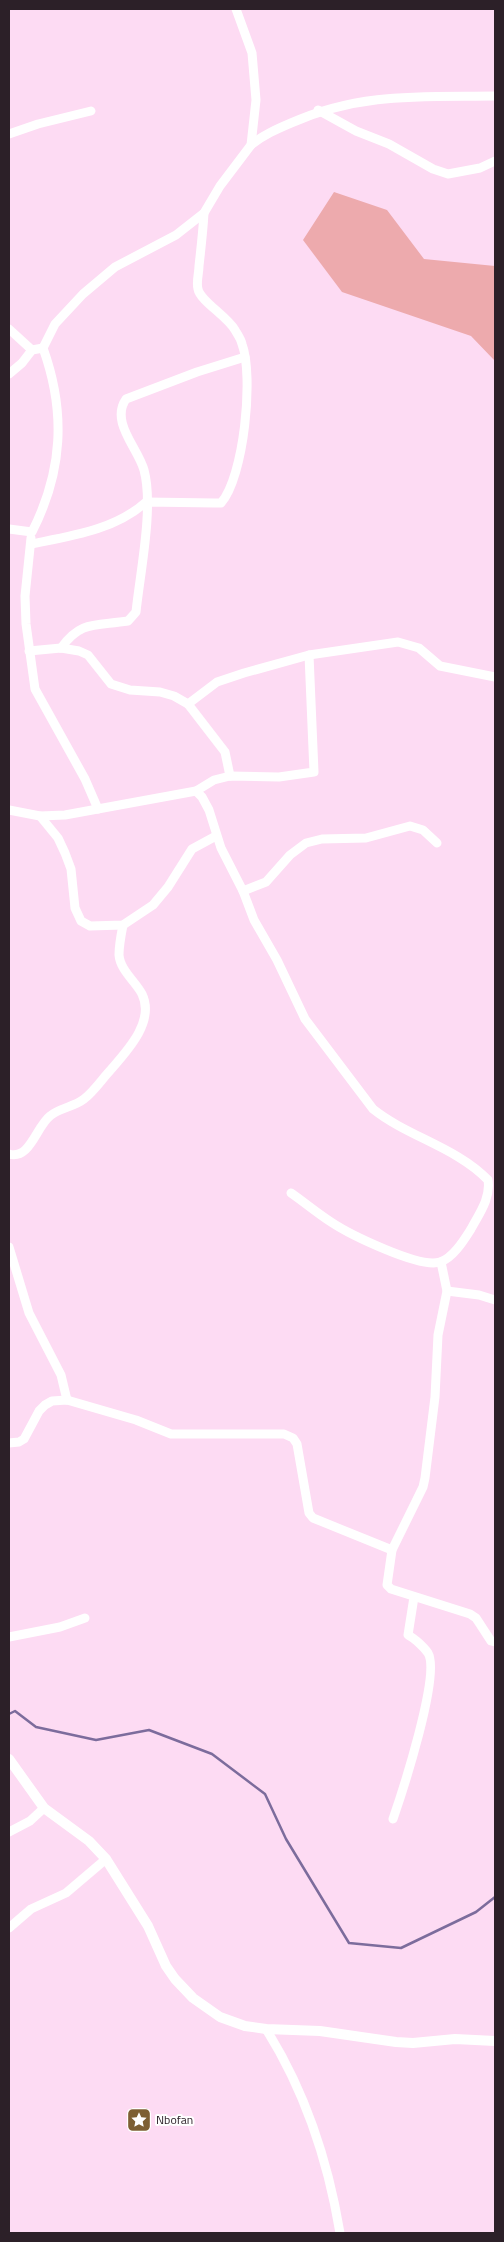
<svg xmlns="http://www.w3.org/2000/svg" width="504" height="2242" viewBox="0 0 504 2242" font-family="'Titillium Web',sans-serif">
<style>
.green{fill:#edaaad}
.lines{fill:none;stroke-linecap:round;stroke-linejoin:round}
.stream{stroke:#7c6c9c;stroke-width:2.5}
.minor{stroke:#fff;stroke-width:9}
.tertiary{stroke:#fff;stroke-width:10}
.labels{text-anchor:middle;stroke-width:4;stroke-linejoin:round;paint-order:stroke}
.poi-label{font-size:12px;fill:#2c2028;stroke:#fff;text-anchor:start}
</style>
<rect width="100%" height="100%" fill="#fddbf3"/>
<path class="green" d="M334 192 387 210 424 259 495 266V361L471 336 342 292 303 240Z"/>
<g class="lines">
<path class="stream" d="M9 1714 15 1711 36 1727 96 1740 149 1730 212 1754 265 1794 286 1839 349 1943 401 1948 476 1912 495 1897"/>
<g class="minor">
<path d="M318 110 356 131 389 144 433 169 448 174 480 168 495 161"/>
<path d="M9 134 38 124 91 111"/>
<path d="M251 145C263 135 277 129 291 123 360 92 422 97 495 96"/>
<path d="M9 329 32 350"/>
<path d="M9 374 22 363 32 350 43 348"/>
<path d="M9 529 32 532C63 471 66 412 43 348L55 324 83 294 115 267 176 235 204 213 220 186 251 145 256 100 252 53 236 9"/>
<path d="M31 538 25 596 26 624 35 689 85 779 98 809"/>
<path d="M31 544C71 536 115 530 146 502L215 503H221C244 477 254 376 242 344 241 339 238 335 235 330 227 316 200 301 198 289 196 282 199 273 199 266 201 248 203 231 204 213"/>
<path d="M61 648C81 620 96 626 128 621L136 612C140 573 154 507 144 470 138 448 110 422 126 399L197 372 245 357"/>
<path d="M29 651 61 648 79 651 88 655 111 684 130 690 160 692 174 696 188 704 225 752 230 776"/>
<path d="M188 704 217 682 244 673 309 655 398 642 419 648 440 666 495 677"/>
<path d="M196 791 214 780 230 776 279 777 314 772 309 655"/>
<path d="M9 810 40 816 65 815 196 791 202 797 209 810 221 848 243 891 254 920 277 960 305 1019 373 1109C408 1137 456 1147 488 1180 491 1198 479 1214 471 1229 464 1240 453 1258 440 1262 420 1269 349 1234 331 1222 317 1213 304 1202 291 1193"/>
<path d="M40 816 58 838 65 853 71 869 75 908 81 921 90 926 123 925 153 905 168 887 192 849 216 836"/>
<path d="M243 891 266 882 290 855 306 843 322 839 366 838 410 826 423 830 437 843"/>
<path d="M9 1154C30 1160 36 1127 50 1116 59 1108 74 1107 84 1099 93 1092 100 1082 107 1074 124 1054 156 1023 142 994 136 982 120 970 119 955 119 945 121 935 123 925"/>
<path d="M9 1247 29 1313 61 1375 67 1400"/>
<path d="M441 1262 447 1291 438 1335 435 1397 425 1478 423 1487 392 1550 387 1585 391 1589 470 1614 476 1618 491 1641 495 1642"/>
<path d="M447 1291 479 1295 495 1300"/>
<path d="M9 1443 19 1442 24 1439 39 1411 45 1405 52 1401 67 1400 136 1420 171 1434H284L293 1438 297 1444 309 1513 313 1518 392 1550"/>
<path d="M9 1637 60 1627 85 1618"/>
<path d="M393 1819C402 1793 441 1674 428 1653 424 1647 414 1638 408 1635L414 1597"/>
<path d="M9 1832 30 1821 44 1808"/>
<path d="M9 1928 31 1909 66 1893 106 1859"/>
<path d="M266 2029C305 2091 328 2161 340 2233"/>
</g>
<path class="tertiary" d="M9 1759 44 1808 89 1841 106 1859 148 1926 166 1966 175 1979 193 1998 220 2017 245 2026 266 2029 320 2031 396 2042 413 2043 455 2039 495 2041"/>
</g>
<defs>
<symbol id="sight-square" viewBox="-11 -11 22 22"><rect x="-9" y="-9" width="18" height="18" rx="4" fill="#7d5f33" stroke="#fff"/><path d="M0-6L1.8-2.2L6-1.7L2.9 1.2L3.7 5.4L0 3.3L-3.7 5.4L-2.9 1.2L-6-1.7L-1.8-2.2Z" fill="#fff"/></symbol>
</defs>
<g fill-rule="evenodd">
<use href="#sight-square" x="125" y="2106" width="28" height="28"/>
</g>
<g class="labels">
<g class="poi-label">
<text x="156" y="2124">Nbofan</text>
</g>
</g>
<rect width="504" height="2242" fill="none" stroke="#2c2028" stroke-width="20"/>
</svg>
